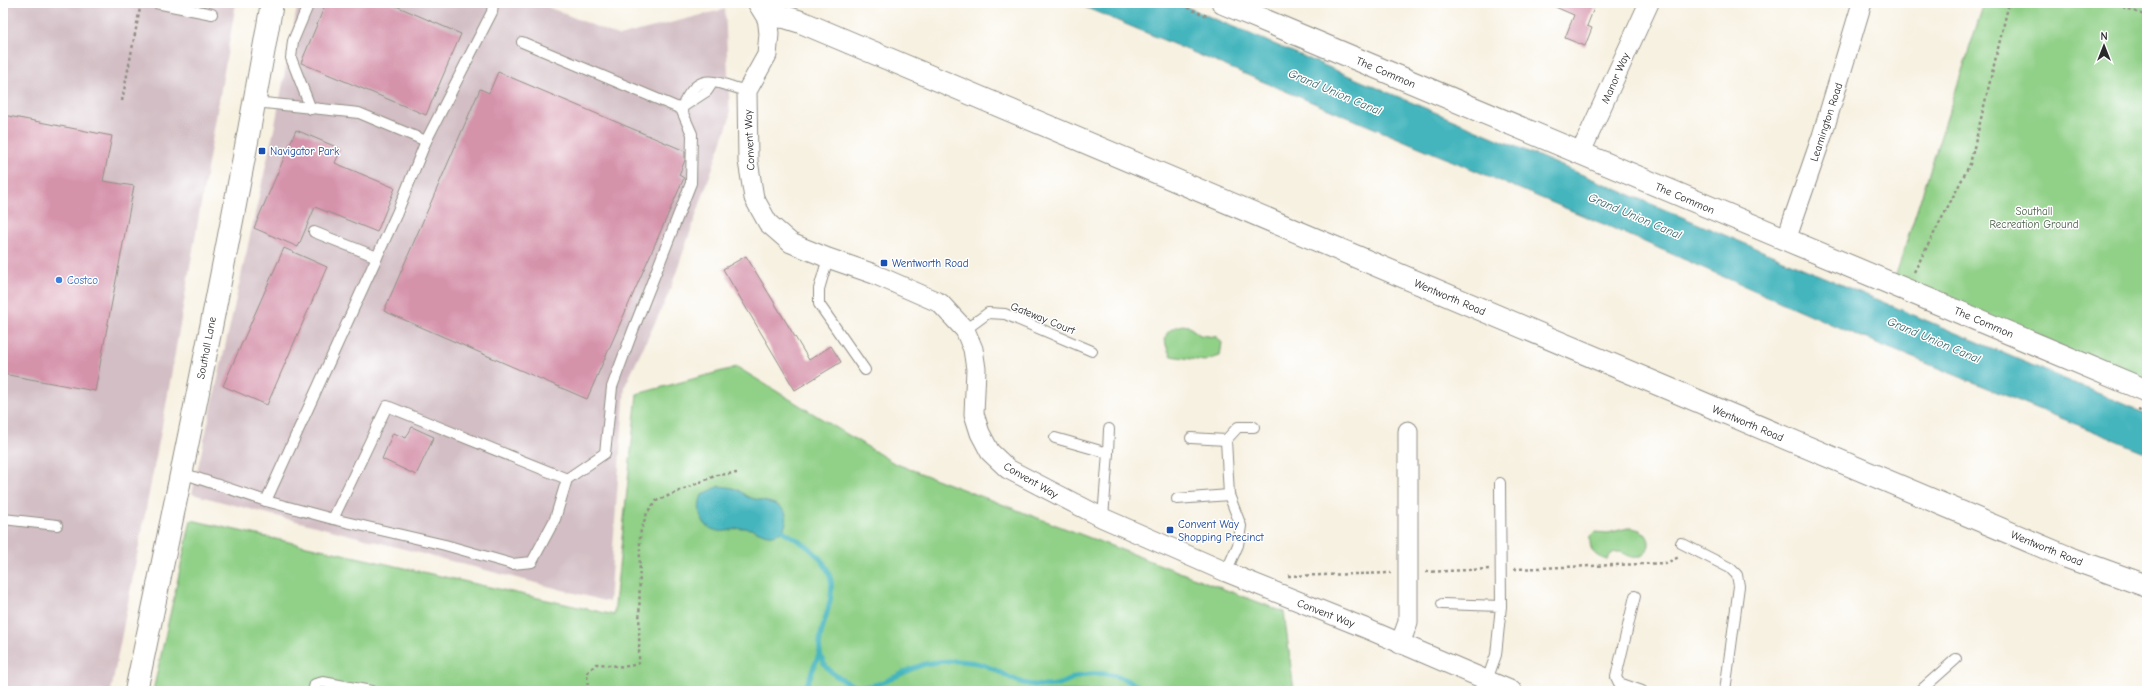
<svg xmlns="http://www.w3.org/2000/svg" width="2150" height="694" viewBox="0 0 2150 694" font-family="'Comic Neue',sans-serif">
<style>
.industrial{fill:#d2bec4}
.green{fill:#90d087;stroke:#5e7e59}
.water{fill:#45b5bd;stroke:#387074}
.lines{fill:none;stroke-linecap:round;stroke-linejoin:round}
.stream{stroke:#45b5bd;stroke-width:5}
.building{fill:#d593aa}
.service-casing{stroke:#918e86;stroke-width:12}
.minor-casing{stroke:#918e86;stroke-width:21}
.tertiary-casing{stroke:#918e86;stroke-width:24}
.path{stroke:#918e86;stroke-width:2.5;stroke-dasharray:3 3;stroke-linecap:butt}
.service{stroke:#fff;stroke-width:10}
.minor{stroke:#fff;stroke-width:19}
.tertiary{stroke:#fff;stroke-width:22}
.transit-dot{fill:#1a4fb4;stroke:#fff;stroke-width:1.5}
.shop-dot{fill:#3f7fe0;stroke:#fff;stroke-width:1.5}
.labels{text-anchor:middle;stroke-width:3;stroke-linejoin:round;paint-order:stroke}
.street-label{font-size:11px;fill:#2b2b2b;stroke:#fff}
.transit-label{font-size:11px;fill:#164399;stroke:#fff;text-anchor:start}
.park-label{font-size:11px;fill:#495d47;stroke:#fff}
.shop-label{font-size:11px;fill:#366cbe;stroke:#fff;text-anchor:start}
.water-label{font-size:12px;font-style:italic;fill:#356265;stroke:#fff}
</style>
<rect width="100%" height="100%" fill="#fff"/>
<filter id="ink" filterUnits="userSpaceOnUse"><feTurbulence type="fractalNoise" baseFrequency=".025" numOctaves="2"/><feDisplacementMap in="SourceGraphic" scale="8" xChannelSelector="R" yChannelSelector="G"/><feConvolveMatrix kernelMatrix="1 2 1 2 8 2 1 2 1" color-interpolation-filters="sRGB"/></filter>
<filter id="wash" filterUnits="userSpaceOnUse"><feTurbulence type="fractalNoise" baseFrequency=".012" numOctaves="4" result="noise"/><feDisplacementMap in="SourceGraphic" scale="16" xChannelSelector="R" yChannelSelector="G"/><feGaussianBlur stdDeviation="0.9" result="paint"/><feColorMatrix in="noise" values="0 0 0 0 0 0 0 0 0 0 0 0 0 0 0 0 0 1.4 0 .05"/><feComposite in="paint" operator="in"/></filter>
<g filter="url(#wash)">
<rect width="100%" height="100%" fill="#f7f1e1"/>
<g class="industrial">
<path d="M3 3H236L166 405 111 691H3Z"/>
<path d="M298 3H538L619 36 725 9 730 118 669 293 625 386 609 602 192 494 275 125Z"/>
</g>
<g class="green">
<path d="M1984 3H2147V387L1893 284Z"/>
<path d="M1183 325 1188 326 1200 335 1217 337 1222 343 1220 356 1204 361 1171 356C1162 340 1162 330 1183 325Z"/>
<path d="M737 367 894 463 1284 612 1294 691H153L191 520 614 615 637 394Z"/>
<path d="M1628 528C1633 528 1639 529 1643 532 1656 542 1646 560 1632 557 1626 556 1623 551 1617 552 1611 552 1610 556 1607 560 1594 556 1589 551 1590 536L1594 532 1608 533Z"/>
</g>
<g class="water">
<path d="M1075 3H1177L2147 414V453L1847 331 1608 226Z"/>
<path d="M719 486C727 487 734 487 741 492 743 493 745 496 748 497 766 503 797 502 783 531 766 541 762 530 745 528 736 527 727 533 718 531 700 528 696 508 702 495Z"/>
</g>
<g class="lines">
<g class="stream">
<path d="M783 531C801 542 823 554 830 576 841 614 788 657 851 684 880 694 903 667 930 663 946 660 969 660 984 665 1000 671 1012 681 1028 684 1036 685 1048 687 1055 685 1062 684 1069 680 1075 677 1102 669 1123 675 1145 691"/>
<path d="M800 690 807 684 820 652"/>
</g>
</g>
<g id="blocks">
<g class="building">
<path d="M326 3H389L461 34 426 115 301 63Z"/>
<path d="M1546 3H1596L1587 26 1592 28 1585 46 1565 38 1574 15Z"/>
<path d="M498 72 685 151V160L679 175 684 178 587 399 384 311 480 89 489 93Z"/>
<path d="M3 115 112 136 103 181 134 186 95 391 3 374Z"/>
<path d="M296 130 341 149 335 163 395 188 377 232 315 207 298 247 254 228Z"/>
<path d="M284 248 327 267 267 405 223 386Z"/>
<path d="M746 256 809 360 831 346 841 362 795 390 723 269Z"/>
<path d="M412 427 434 437 416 475 382 459 393 433 406 438Z"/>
</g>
</g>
</g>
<g filter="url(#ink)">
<use href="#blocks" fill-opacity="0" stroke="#918e86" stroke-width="1"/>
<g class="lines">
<defs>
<g id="service">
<path d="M156 3 212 14"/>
<path d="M309 3 293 41 291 58 311 109"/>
<path d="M522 42 681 109 692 134 691 183 632 333 612 387 605 453 567 479"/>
<path d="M255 102 359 113 426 141"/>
<path d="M681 108 707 91 713 82"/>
<path d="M681 109C698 69 712 82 747 91"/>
<path d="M314 232 377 257"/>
<path d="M828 258 819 289V304L865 370"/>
<path d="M965 330 988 313 1005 314 1092 351"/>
<path d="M1055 438 1108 453 1103 518"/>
<path d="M1191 438 1226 440 1229 495 1241 526 1238 545 1226 572"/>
<path d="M1226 440 1238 427H1254"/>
<path d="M1108 453 1109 429"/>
<path d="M182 473 266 501 333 519 445 545 512 564 532 562 555 519 567 479 387 406 333 519"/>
<path d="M1500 483 1501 606"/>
<path d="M1177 499 1229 495"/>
<path d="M266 501 397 213 426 141 492 12 493 3"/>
<path d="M3 519 57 525"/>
<path d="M1681 543 1730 568 1737 575 1739 586 1725 691"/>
<path d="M1635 596 1616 677 1619 683 1642 691"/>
<path d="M1442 604 1501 606 1496 655 1487 680"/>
<path d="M313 691 315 684 323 682 371 691"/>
<path d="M1920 691 1956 659"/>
</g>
<g id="minor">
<path d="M767 16 769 34 767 55 747 91 748 161 754 198 768 223 791 243 828 258 874 274 940 303 965 330 973 349 976 369 974 414 980 433 990 452 1008 469 1103 518 1226 572 1365 628 1512 691"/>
<path d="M1580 154 1649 3"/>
<path d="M1786 240 1822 136 1862 3"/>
<path d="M1400 644 1408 622V431"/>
</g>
<g id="tertiary">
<path d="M759 3 767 16 785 17 801 22 2067 557 2147 586"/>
<path d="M1223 3 2147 391"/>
<path d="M136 691C184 462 232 233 272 3"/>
</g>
</defs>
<use href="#service" class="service-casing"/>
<use href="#minor" class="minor-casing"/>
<use href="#tertiary" class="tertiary-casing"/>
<g class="path">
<path d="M1176 3 1209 17"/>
<path d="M2112 3 2147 16"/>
<path d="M122 101 141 3"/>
<path d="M1914 272 1970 164 2009 3"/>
<path d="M2138 410 2147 414"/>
<path d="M1514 569 1666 563 1679 557"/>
<path d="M1426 572 1489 569"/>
<path d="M1288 576 1391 573"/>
<path d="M588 691 587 673 596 664C613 664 623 670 639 663L640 534 647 513 656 501 717 475 737 473"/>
</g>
<use href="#service" class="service"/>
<use href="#minor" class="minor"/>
<use href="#tertiary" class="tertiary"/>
</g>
</g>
<g class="transit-dot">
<rect x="258" y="147" width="8" height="8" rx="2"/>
<rect x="880" y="259" width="8" height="8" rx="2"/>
<rect x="1166" y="526" width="8" height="8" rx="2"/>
</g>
<circle class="shop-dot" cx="59" cy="280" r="4"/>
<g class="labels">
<g class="street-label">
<text transform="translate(1386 72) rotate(23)" y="4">The Common</text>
<text transform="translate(1615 78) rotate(-66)" y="4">Manor Way</text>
<text transform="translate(1826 122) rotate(-72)" y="4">Leamington Road</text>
<text transform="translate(749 140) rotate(-93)" y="4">Convent Way</text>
<text transform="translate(1685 198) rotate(23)" y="4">The Common</text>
<text transform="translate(1450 297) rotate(23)" y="4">Wentworth Road</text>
<text transform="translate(1043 318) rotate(22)" y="4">Gateway Court</text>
<text transform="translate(1984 322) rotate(23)" y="4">The Common</text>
<text transform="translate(206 348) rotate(-79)" y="4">Southall Lane</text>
<text transform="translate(1748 423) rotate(23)" y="4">Wentworth Road</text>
<text transform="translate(1031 480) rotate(30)" y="4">Convent Way</text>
<text transform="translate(2047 548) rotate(22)" y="4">Wentworth Road</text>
<text transform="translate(1326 613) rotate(21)" y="4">Convent Way</text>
</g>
<g class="transit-label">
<text x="270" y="155">Navigator Park</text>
<text x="892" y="267">Wentworth Road</text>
<text x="1178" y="528">Convent Way<tspan x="1178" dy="13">Shopping Precinct</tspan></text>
</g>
<g class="park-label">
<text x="2034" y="215">Southall<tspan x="2034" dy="13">Recreation Ground</tspan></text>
</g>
<g class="shop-label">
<text x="67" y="284">Costco</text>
</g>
<g class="water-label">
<text transform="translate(1335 92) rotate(23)" y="4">Grand Union Canal</text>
<text transform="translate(1635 216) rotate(23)" y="4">Grand Union Canal</text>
<text transform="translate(1934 340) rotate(23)" y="4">Grand Union Canal</text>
</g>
</g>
<rect width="2150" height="694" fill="none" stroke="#fff" stroke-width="16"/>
<g transform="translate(2104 46)" stroke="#ffffff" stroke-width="3" paint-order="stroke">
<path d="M0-3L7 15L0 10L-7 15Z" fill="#2b2b2b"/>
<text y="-6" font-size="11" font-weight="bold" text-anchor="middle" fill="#2b2b2b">N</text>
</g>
</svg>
